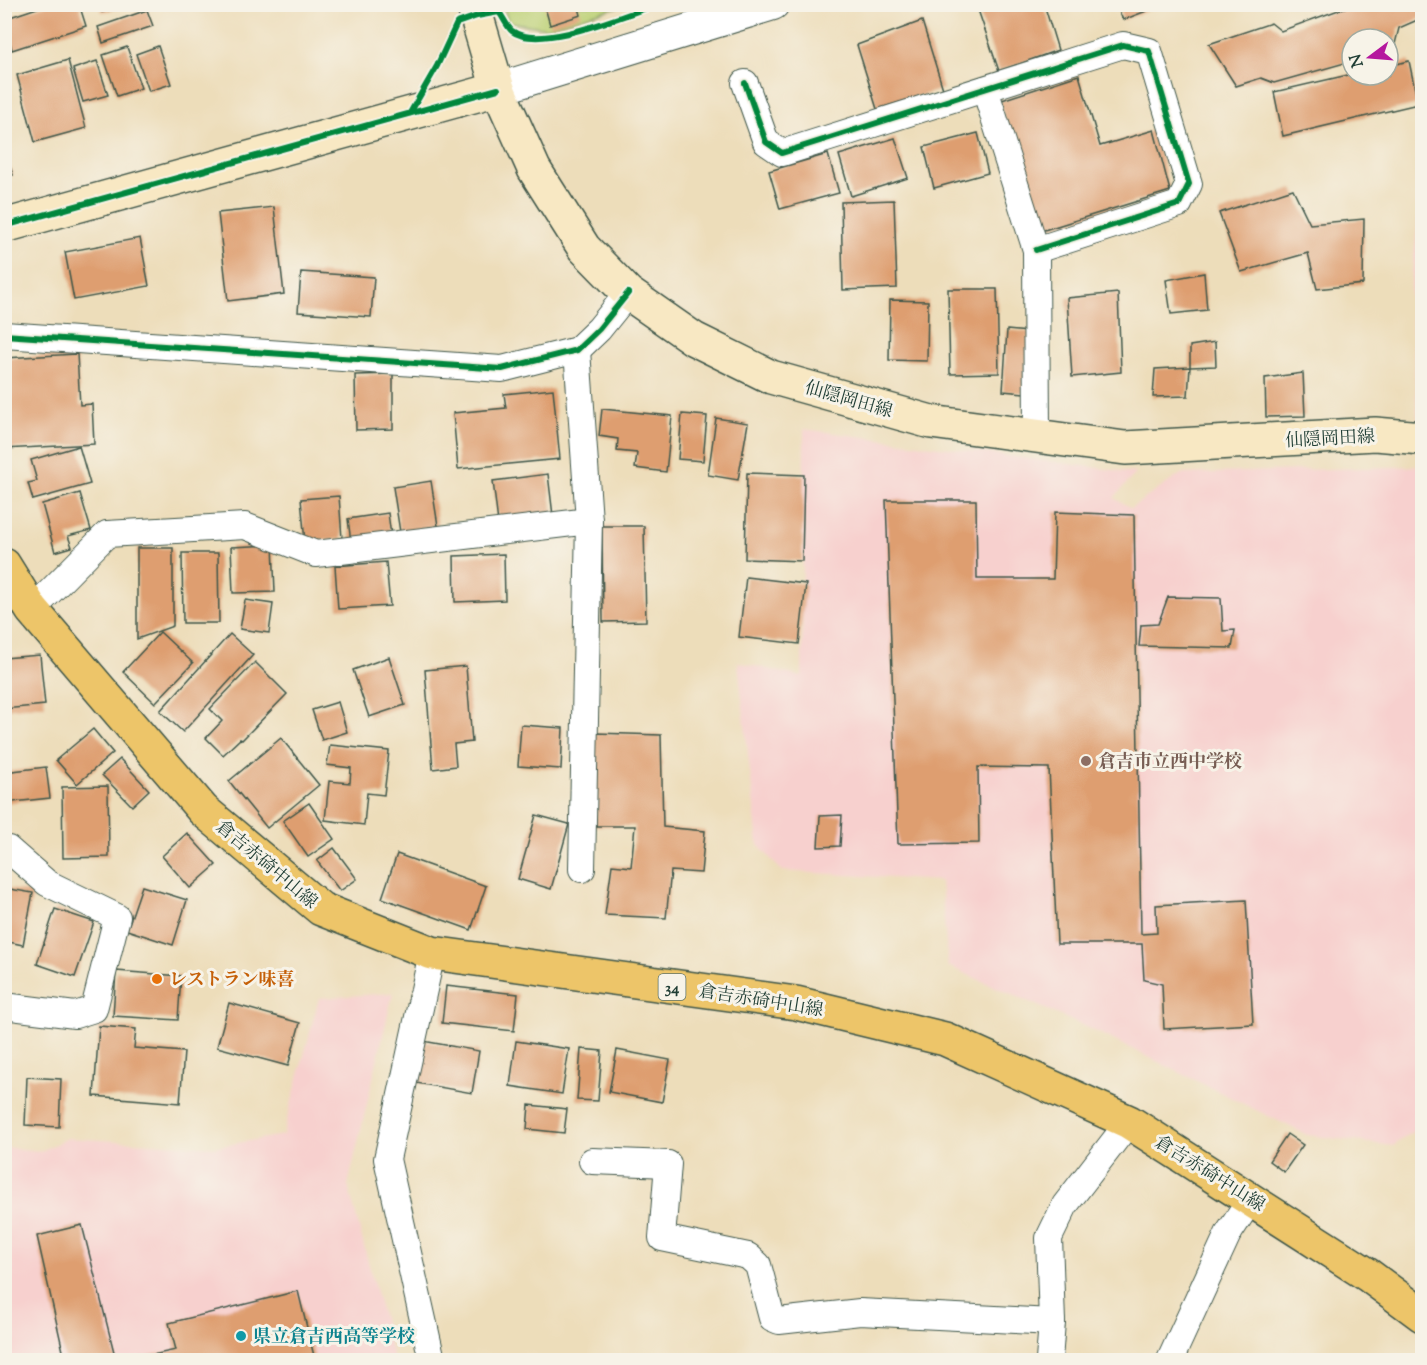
<svg xmlns="http://www.w3.org/2000/svg" width="1427" height="1365" viewBox="0 0 1427 1365" font-family="'Sorts Mill Goudy','Noto Serif JP',serif">
<style>
.built{fill:#f7d0ce}
.green{fill:#bcd073;stroke:#6e8654;stroke-width:1.5}
.building{fill:#de9e6f}
.lines{fill:none;stroke-linecap:round;stroke-linejoin:round}
.minor-casing{stroke:#3e5548;stroke-width:28}
.tertiary-casing{stroke:#3e5548;stroke-width:34}
.secondary-casing{stroke:#3e5548;stroke-width:36}
.primary-casing{stroke:#3e5548;stroke-width:36}
.minor{stroke:#fff;stroke-width:26}
.tertiary{stroke:#fff;stroke-width:32}
.secondary{stroke:#f8e8c3;stroke-width:33}
.primary{stroke:#edc569;stroke-width:33}
.cycleway-casing{stroke:#f7f3e8;stroke-width:10}
.cycleway{stroke:#00873e;stroke-width:6}
.education-dot{fill:#8d6e63;stroke:#f7f3e8;stroke-width:2}
.food-dot{fill:#e8710a;stroke:#f7f3e8;stroke-width:2}
.culture-dot{fill:#0f9aa8;stroke:#f7f3e8;stroke-width:2}
.labels{text-anchor:middle;stroke-width:6;stroke-linejoin:round;paint-order:stroke}
.shield{fill:#f7f3e8;stroke:#60746a;stroke-width:1.5}
.shield-label{font-size:16px;font-weight:bold;fill:#1f3d34}
.street-label{font-size:18px;fill:#1f3d34;stroke:#f7f3e8}
.education-label{font-size:18px;font-weight:bold;fill:#785e54;stroke:#f7f3e8;text-anchor:start}
.food-label{font-size:18px;font-weight:bold;fill:#c56008;stroke:#f7f3e8;text-anchor:start}
.culture-label{font-size:18px;font-weight:bold;fill:#0d838f;stroke:#f7f3e8;text-anchor:start}
</style>
<rect width="100%" height="100%" fill="#f7f3e8"/>
<filter id="ink" filterUnits="userSpaceOnUse"><feTurbulence type="fractalNoise" baseFrequency=".0167" numOctaves="2"/><feDisplacementMap in="SourceGraphic" scale="12" xChannelSelector="R" yChannelSelector="G"/><feConvolveMatrix kernelMatrix="1 2 1 2 8 2 1 2 1" color-interpolation-filters="sRGB"/></filter>
<filter id="wash" filterUnits="userSpaceOnUse"><feTurbulence type="fractalNoise" baseFrequency=".008" numOctaves="4" result="noise"/><feDisplacementMap in="SourceGraphic" scale="24" xChannelSelector="R" yChannelSelector="G"/><feGaussianBlur stdDeviation="1.35" result="paint"/><feColorMatrix in="noise" values="0 0 0 0 0 0 0 0 0 0 0 0 0 0 0 0 0 1.4 0 .05"/><feComposite in="paint" operator="in"/></filter>
<g filter="url(#wash)">
<rect width="100%" height="100%" fill="#edddba"/>
<g class="built">
<path d="M1422 186V431L1418 427 1410 292Z"/>
<path d="M804 429 1136 473 1114 498 1131 508 1181 474 1422 466V1125L1393 1146 1307 1135 1097 1032 948 966 941 881 782 871 758 845 738 662 802 677Z"/>
<path d="M393 993 348 1185 394 1360H5L4 1147 41 1151 68 1138 215 1147 283 1135 319 998Z"/>
</g>
<path class="green" d="M503 5H624L546 28 508 22Z"/>
<g id="blocks">
<g class="building">
<path d="M49 4H79L86 26 12 50 4 19Z"/>
<path d="M100 4H131V5L102 12Z"/>
<path d="M544 4H578L581 15 550 25Z"/>
<path d="M976 4H1044L1058 50 999 71Z"/>
<path d="M1116 4H1162V5L1123 20Z"/>
<path d="M1355 4H1422V18L1399 28 1394 48 1388 50V39H1352V61L1274 83 1261 78 1236 86 1209 44 1271 23 1281 31Z"/>
<path d="M147 10 153 26 103 43 98 27Z"/>
<path d="M922 21 943 89 877 109 857 45Z"/>
<path d="M158 46 171 84 149 91 136 54Z"/>
<path d="M127 47 141 88 117 96 103 55Z"/>
<path d="M68 60 86 128 35 142 17 75Z"/>
<path d="M97 61 108 95 83 102 73 69Z"/>
<path d="M1409 61 1418 104 1283 136 1274 92 1352 74 1388 75V66Z"/>
<path d="M1079 75 1100 146 1154 130 1170 191 1041 231 999 101Z"/>
<path d="M978 133 988 173 934 188 924 147Z"/>
<path d="M895 138 908 178 851 196 839 155Z"/>
<path d="M4 150 13 175 4 178Z"/>
<path d="M828 154 839 193 780 209 769 171Z"/>
<path d="M1293 189 1310 224 1364 219 1363 284 1317 289 1308 253 1241 272 1219 213Z"/>
<path d="M894 200 897 288 843 290 841 202Z"/>
<path d="M274 207 284 294 228 301 218 213Z"/>
<path d="M140 238 149 286 74 300 65 252Z"/>
<path d="M301 272 374 277 371 317 298 312Z"/>
<path d="M1204 273 1207 310 1171 314 1166 280Z"/>
<path d="M948 289H997L999 373 950 374Z"/>
<path d="M1118 293 1121 372 1072 377 1067 298Z"/>
<path d="M890 300 928 301 927 361 889 360Z"/>
<path d="M1007 330 1029 332 1024 393 1003 391Z"/>
<path d="M1215 342 1216 366 1190 367V346Z"/>
<path d="M77 354 80 405 92 404 94 444 4 449V358Z"/>
<path d="M1190 367 1188 396 1153 397 1155 369Z"/>
<path d="M1303 373 1305 416 1266 417 1265 378Z"/>
<path d="M393 374V429L356 430 355 375Z"/>
<path d="M553 389 560 459 458 469 453 413 506 408 504 394Z"/>
<path d="M602 409 672 416 666 472 635 468 637 453 617 451 618 439 599 436Z"/>
<path d="M682 414 707 416 703 461 678 459Z"/>
<path d="M716 418 748 423 738 480 708 475Z"/>
<path d="M79 446 90 484 33 500 28 483 37 481 31 460Z"/>
<path d="M747 473 804 475 802 561 745 559Z"/>
<path d="M548 474 554 524 499 531 493 481Z"/>
<path d="M431 481 438 526 400 532 393 487Z"/>
<path d="M80 493 91 530 68 536 72 547 55 552 42 504Z"/>
<path d="M339 496 342 539 305 542 301 499Z"/>
<path d="M886 500H976L977 579H1053L1055 512 1134 515 1141 934 1157 933 1156 905 1246 900 1253 1024 1164 1029 1162 984 1144 980 1142 944H1057L1049 768 978 767 979 843 898 844Z"/>
<path d="M388 513 391 536 351 542 348 519Z"/>
<path d="M602 526H644L646 621 603 622Z"/>
<path d="M273 545 275 592 233 593 231 547Z"/>
<path d="M137 548H173V626L137 639Z"/>
<path d="M182 553H218L219 623H183Z"/>
<path d="M504 554 505 600 455 602 454 556Z"/>
<path d="M386 562 390 606 338 609 335 566Z"/>
<path d="M746 577 806 584 799 644 739 637Z"/>
<path d="M1168 597 1221 598 1223 631 1235 630 1232 648 1139 646 1141 625 1158 624Z"/>
<path d="M245 600 273 604 269 633 240 629Z"/>
<path d="M160 632 193 663 155 703 123 672Z"/>
<path d="M230 634 253 655 183 732 160 711Z"/>
<path d="M40 655 45 705 4 709V658Z"/>
<path d="M389 657 405 705 369 717 353 670Z"/>
<path d="M255 662 287 694 242 740 240 739 223 755 206 738 222 721 210 709Z"/>
<path d="M466 666 472 742 454 744 456 766 433 769 425 670Z"/>
<path d="M338 702 347 732 322 740 312 710Z"/>
<path d="M521 725 563 728 561 769 518 766Z"/>
<path d="M93 729 113 753 77 784 56 760Z"/>
<path d="M595 733 661 735 663 827 705 831 701 873 671 871 666 918 605 915 612 865 631 867 635 826H595Z"/>
<path d="M281 738 319 785 267 828 229 781Z"/>
<path d="M330 745 389 751 384 795 367 793 364 825 325 820 329 781 350 783 351 768 327 765Z"/>
<path d="M120 759 149 790 132 806 102 775Z"/>
<path d="M46 767 50 798 4 803V772Z"/>
<path d="M108 786 109 857 63 858 62 787Z"/>
<path d="M309 803 334 839 308 857 283 821Z"/>
<path d="M536 815 569 824 551 889 518 879Z"/>
<path d="M842 815 840 846 818 847 820 816Z"/>
<path d="M187 833 216 865 190 888 162 856Z"/>
<path d="M334 848 357 879 340 891 317 861Z"/>
<path d="M397 854 486 886 471 930 382 898Z"/>
<path d="M142 886 187 900 173 945 127 930Z"/>
<path d="M4 888 33 893 23 945 4 941Z"/>
<path d="M55 909 94 922 75 977 37 964Z"/>
<path d="M116 971 181 976 178 1020 113 1016Z"/>
<path d="M446 986 518 994 514 1031 442 1023Z"/>
<path d="M229 1003 300 1023 288 1066 217 1047Z"/>
<path d="M99 1026 136 1029 134 1048 184 1052 180 1103 94 1096Z"/>
<path d="M423 1041 479 1051 472 1093 416 1083Z"/>
<path d="M516 1041 569 1049 562 1094 510 1086Z"/>
<path d="M581 1049 602 1051 598 1101 577 1100Z"/>
<path d="M617 1050 670 1060 662 1102 609 1092Z"/>
<path d="M27 1077 61 1079 59 1127 25 1125Z"/>
<path d="M529 1105 567 1109 564 1133 527 1129Z"/>
<path d="M1287 1134 1303 1145 1284 1172 1269 1161Z"/>
<path d="M82 1225 116 1360H65L37 1236Z"/>
<path d="M298 1291 315 1360H129L176 1350 169 1323Z"/>
</g>
</g>
</g>
<g filter="url(#ink)">
<use href="#blocks" fill-opacity="0" stroke="#3e5548" stroke-width="1.5"/>
<g class="lines">
<defs>
<g id="minor">
<path d="M745 83 766 142 782 153 1123 45 1149 51 1189 184 1179 204 1036 250"/>
<path d="M985 89 1036 250 1037 438"/>
<path d="M4 335 502 369 577 350 599 329 628 293"/>
<path d="M577 350 589 521 582 869"/>
<path d="M32 610 107 534 245 526 316 554 589 521"/>
<path d="M4 1006 75 1015 94 1009 117 917 47 883 8 849"/>
<path d="M592 1161 668 1164 662 1238 748 1256 758 1265 772 1318 779 1321 860 1312 1052 1322"/>
<path d="M432 1360 387 1159 432 953"/>
<path d="M1049 1360 1052 1322 1049 1238 1065 1205 1129 1122"/>
<path d="M1170 1360 1228 1234 1251 1199"/>
</g>
<path id="tertiary" d="M498 89 773 4"/>
<g id="secondary">
<path d="M473 4 498 89 534 169 584 248 628 293 694 339 771 377 931 422 1125 448 1375 434 1422 438"/>
<path d="M4 226 498 89"/>
</g>
<path id="primary" d="M4 565 32 610 203 810 321 909 432 953 796 1003 945 1039 1129 1122 1368 1275 1422 1315"/>
</defs>
<use href="#minor" class="minor-casing"/>
<use href="#tertiary" class="tertiary-casing"/>
<use href="#secondary" class="secondary-casing"/>
<use href="#primary" class="primary-casing"/>
<use href="#minor" class="minor"/>
<use href="#tertiary" class="tertiary"/>
<use href="#secondary" class="secondary"/>
<use href="#primary" class="primary"/>
<defs>
<g id="cycleway">
<path d="M745 83 766 142 782 153 1123 45 1149 51 1189 184 1179 204 1036 250"/>
<path d="M410 113 437 66 457 23 477 16 499 12C503 17 507 27 512 31 540 52 626 14 658 4"/>
<path d="M4 226 498 89"/>
<path d="M4 335 502 369 577 350 599 329 628 293"/>
</g>
</defs>
<use href="#cycleway" class="cycleway-casing"/>
<use href="#cycleway" class="cycleway"/>
</g>
</g>
<circle class="education-dot" cx="1086" cy="761" r="6"/>
<circle class="food-dot" cx="157" cy="979" r="6"/>
<circle class="culture-dot" cx="241" cy="1336" r="6"/>
<g class="labels">
<rect class="shield" x="658.5" y="974" width="27" height="26" rx="4.5"/>
<g class="shield-label">
<text x="672" y="993">34</text>
</g>
<g class="street-label">
<text transform="translate(849 399) rotate(16)" y="6">仙隠岡田線</text>
<text transform="translate(1330 438) rotate(-3)" y="6">仙隠岡田線</text>
<text transform="translate(267 864) rotate(40)" y="6">倉吉赤碕中山線</text>
<text transform="translate(761 1000) rotate(9)" y="6">倉吉赤碕中山線</text>
<text transform="translate(1210 1173) rotate(32)" y="6">倉吉赤碕中山線</text>
</g>
<g class="education-label">
<text x="1098" y="767">倉吉市立西中学校</text>
</g>
<g class="food-label">
<text x="169" y="985">レストラン味喜</text>
</g>
<g class="culture-label">
<text x="253" y="1342">県立倉吉西高等学校</text>
</g>
</g>
<rect width="1427" height="1365" fill="none" stroke="#f7f3e8" stroke-width="24"/>
<g transform="translate(1370 57) rotate(254)"><circle r="28" fill="#f7f3e8" stroke="#a1aaa0" stroke-width="1.5"/>
<path d="M0-4.5L10 22L0 15L-10 22Z" fill="#b5179e"/>
<text y="-9" font-size="16" font-weight="bold" text-anchor="middle" fill="#1f3d34">N</text>
</g>
</svg>
